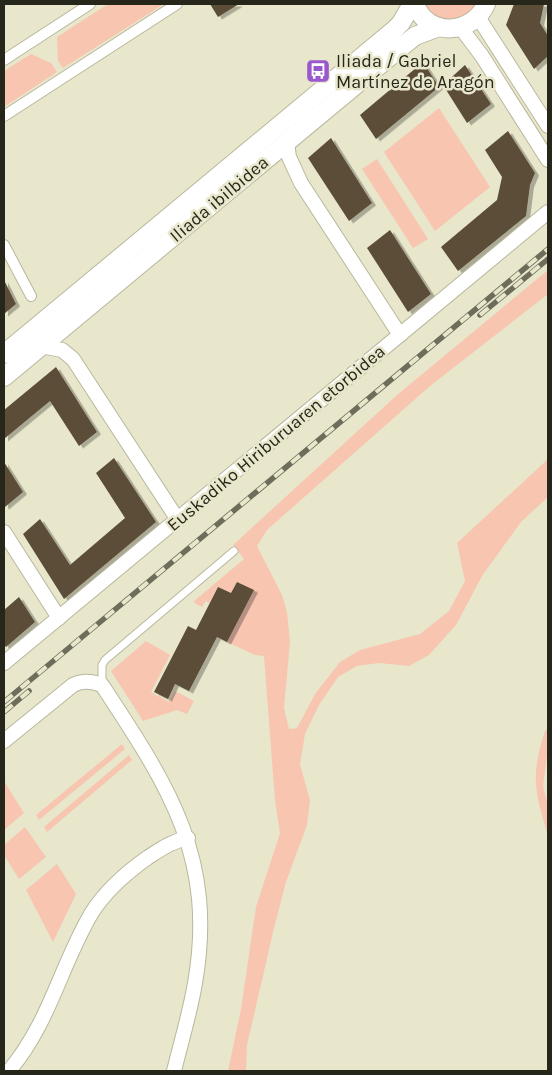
<svg xmlns="http://www.w3.org/2000/svg" width="552" height="1075" viewBox="0 0 552 1075" font-family="Karla,sans-serif">
<style>
.green{fill:#f8c5b1}
.building{fill:#5c4d39;filter:url(#shadow)}
.lines{fill:none;stroke-linecap:round;stroke-linejoin:round}
.service-casing{stroke:#b9b79d;stroke-width:9}
.pedestrian-casing{stroke:#b9b79d;stroke-width:12}
.minor-casing{stroke:#b9b79d;stroke-width:16}
.tertiary-casing{stroke:#b9b79d;stroke-width:20}
.service{stroke:#fff;stroke-width:7}
.pedestrian{stroke:#fff;stroke-width:10}
.minor{stroke:#fff;stroke-width:14}
.tertiary{stroke:#fff;stroke-width:18}
.rail-casing{stroke:#6e6d5c;stroke-width:5.5}
.rail{stroke:#e8e7cb;stroke-width:4;stroke-dasharray:11;stroke-linecap:butt}
.labels{text-anchor:middle;stroke-width:5;stroke-linejoin:round;paint-order:stroke}
.poi-label{font-size:18px;fill:#26261b;stroke:#e8e7cb;text-anchor:start}
.street-label{font-size:18px;fill:#26261b;stroke:#e8e7cb}
</style>
<defs>
<filter id="shadow"><feDropShadow dx="4" dy="2.5" stdDeviation="0" flood-color="#0004"/></filter>
</defs>
<rect width="100%" height="100%" fill="#e8e7cb"/>
<g class="green">
<path d="M108 4H164L63 68 58 61 57 37Z"/>
<path d="M423 4H480L458 21C441 19 433 18 423 4Z"/>
<path d="M31 54 51 63 57 72 4 107V71Z"/>
<path d="M439 108 490 187 435 231 384 152Z"/>
<path d="M377 159 428 239 413 248 362 169Z"/>
<path d="M548 270V294L430 386 267 530 257 546 282 595 287 612 290 642 284 708 289 729 297 728 315 694 340 662 360 650 420 634 449 611 465 581 457 543 548 459V497L521 522 482 576 456 625 429 655 409 666 379 663 357 666 338 677 319 705 305 734 300 764 310 801 307 825 286 882 274 928 247 1045 246 1071H228L241 1009 256 907 280 833 275 801 264 656 255 655 227 642 253 590 237 582 231 593 218 587 209 603 206 601 202 607 193 602 244 559 233 545 397 395Z"/>
<path d="M146 641 170 655 151 692 169 702 175 691 194 701 187 714 177 710 143 721 111 671Z"/>
<path d="M548 729V748L543 786 548 806V836C535 791 530 778 545 731Z"/>
<path d="M122 744 125 749 39 820 36 815Z"/>
<path d="M129 755 132 760 47 832 44 827Z"/>
<path d="M4 781 24 813 4 830Z"/>
<path d="M25 827 46 857 19 879 4 855V845Z"/>
<path d="M57 864 76 894 53 942 26 890Z"/>
</g>
<g class="building">
<path d="M210 4H239L218 17Z"/>
<path d="M514 4H544L540 23 548 36V56L534 69 506 25Z"/>
<path d="M423 62 439 87 376 139 360 115Z"/>
<path d="M465 65 491 104 467 123 443 85Z"/>
<path d="M508 131 535 173 530 185 526 216 458 271 441 247 497 200 502 177 485 150Z"/>
<path d="M331 138 372 203 349 221 308 158Z"/>
<path d="M390 230 431 294 408 312 367 248Z"/>
<path d="M4 280 16 304 4 314Z"/>
<path d="M56 367 97 432 79 446 50 401 4 439V410Z"/>
<path d="M114 458 156 522 64 599 23 534 40 519 70 565 125 518 96 473Z"/>
<path d="M4 462 23 492 5 507 4 505Z"/>
<path d="M237 582 254 590 227 642 217 637 189 691 175 684 168 699 154 692 188 626 196 630 218 587 231 593Z"/>
<path d="M19 597 35 622 6 647 4 645V610Z"/>
</g>
<g class="lines">
<defs>
<path id="service" d="M102 685V665L105 660 234 551"/>
<g id="pedestrian">
<path d="M4 60 90 4"/>
<path d="M4 116 177 4"/>
<path d="M4 245 31 296"/>
</g>
<g id="minor">
<path d="M478 17 548 126"/>
<path d="M461 28 482 56 548 160"/>
<path d="M287 143 289 157 301 183 400 335"/>
<path d="M41 346 62 350 73 359 178 520"/>
<path d="M4 532 59 618"/>
<path d="M4 663 548 212"/>
<path d="M4 741 73 685C83 680 92 681 102 685 167 784 217 857 195 983 190 1013 181 1042 174 1071"/>
<path d="M9 1071C50 1022 60 967 91 914 105 891 126 873 147 858 161 849 172 841 188 838"/>
</g>
<g id="tertiary">
<path d="M415 4C427 38 473 35 486 4"/>
<path d="M4 354 393 31 401 23 412 4"/>
<path d="M4 377 405 44 415 36 439 27"/>
</g>
</defs>
<use href="#service" class="service-casing"/>
<use href="#pedestrian" class="pedestrian-casing"/>
<use href="#minor" class="minor-casing"/>
<use href="#tertiary" class="tertiary-casing"/>
<use href="#service" class="service"/>
<use href="#pedestrian" class="pedestrian"/>
<use href="#minor" class="minor"/>
<use href="#tertiary" class="tertiary"/>
<defs>
<g id="rail">
<path d="M480 315 548 259"/>
<path d="M4 702 548 249"/>
<path d="M4 712 29 691"/>
</g>
</defs>
<use href="#rail" class="rail-casing"/>
<use href="#rail" class="rail"/>
</g>
<defs>
<symbol id="bus-square" viewBox="-11 -11 22 22"><rect x="-9" y="-9" width="18" height="18" rx="4" fill="#9b58ce" stroke="#e8e7cb"/><path d="M-5-6H5V4H4V6H2V4H-2V6H-4V4H-5ZM-3.5-4V0h7V-4ZM-3.5 1.2v1.5H-2V1.2ZM2 1.2v1.5H3.5V1.2Z" fill="#fff"/></symbol>
</defs>
<g fill-rule="evenodd">
<use href="#bus-square" x="304" y="57" width="28" height="28"/>
</g>
<g class="labels">
<g class="poi-label">
<text x="336" y="67">Iliada / Gabriel<tspan x="336" dy="21">Martínez de Aragón</tspan></text>
</g>
<g class="street-label">
<text transform="translate(219 199) rotate(-40)" y="6">Iliada ibilbidea</text>
<text transform="translate(276 438) rotate(-40)" y="6">Euskadiko Hiriburuaren etorbidea</text>
</g>
</g>
<rect width="552" height="1075" fill="none" stroke="#26261b" stroke-width="10"/>
</svg>
